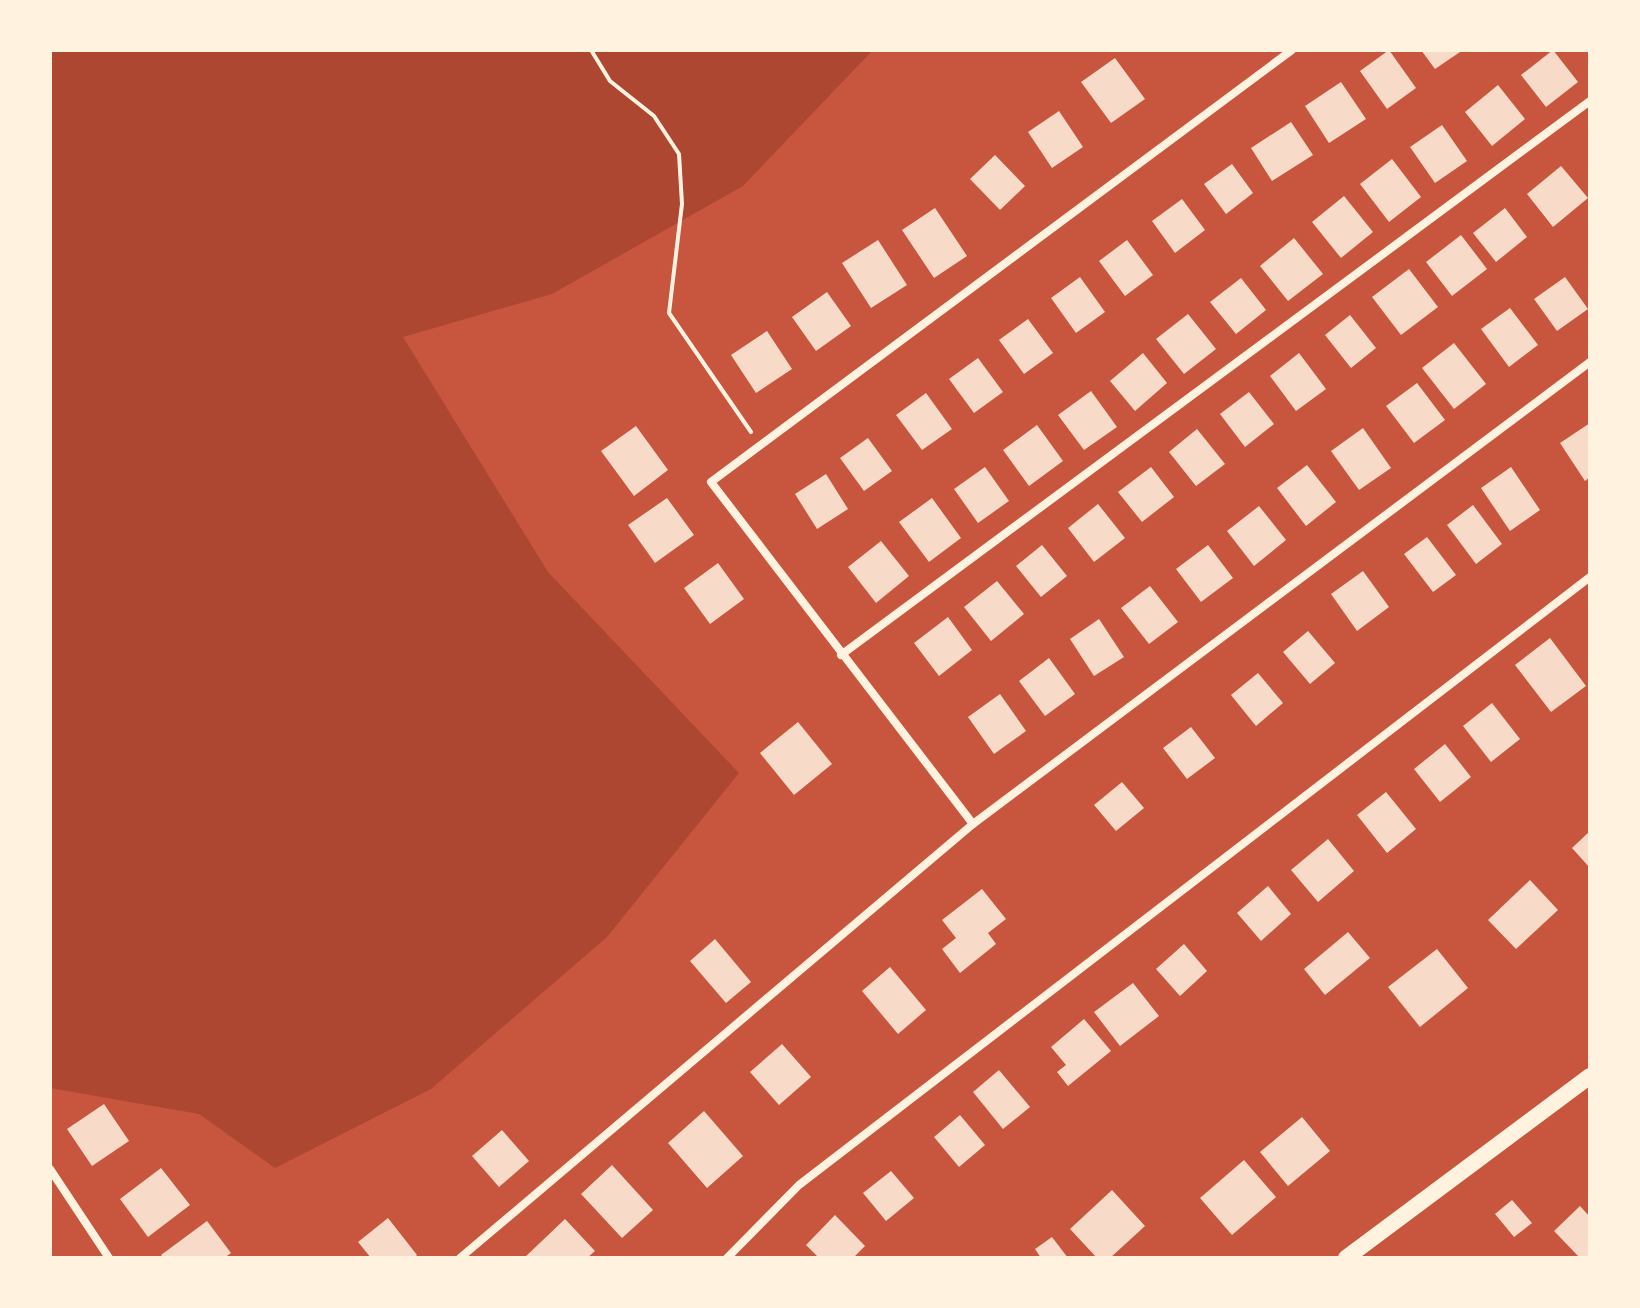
<svg xmlns="http://www.w3.org/2000/svg" width="1640" height="1308" viewBox="0 0 1640 1308" font-family="Mulish,sans-serif">
<style>
.green{fill:#ae4732}
.building{fill:#f7dbc8}
.lines{fill:none;stroke-linecap:round;stroke-linejoin:round}
.path{stroke:#fff3e0;stroke-width:4}
.minor{stroke:#fff3e0;stroke-width:8}
.secondary{stroke:#fff3e0;stroke-width:16}
</style>
<rect width="100%" height="100%" fill="#c8553d"/>
<path class="green" d="M50 50H873L743 186 552 294 403 337 548 572 739 773 607 937 431 1089 275 1168 199 1114 50 1088Z"/>
<g class="building">
<path d="M1389 50 1416 88 1387 109 1360 71Z"/>
<path d="M1421 50H1463L1435 69Z"/>
<path d="M1553 50 1578 82 1546 107 1521 75Z"/>
<path d="M1115 58 1145 99 1111 123 1081 82Z"/>
<path d="M1341 82 1366 119 1329 143 1305 106Z"/>
<path d="M1498 85 1525 119 1492 146 1465 112Z"/>
<path d="M1059 111 1083 147 1052 168 1028 132Z"/>
<path d="M1291 122 1313 155 1272 181 1251 148Z"/>
<path d="M1442 125 1467 161 1435 183 1410 147Z"/>
<path d="M995 155 1025 186 1000 210 970 179Z"/>
<path d="M1392 159 1421 197 1389 222 1360 184Z"/>
<path d="M1232 164 1253 193 1226 214 1204 184Z"/>
<path d="M1561 166 1588 198 1553 227 1527 194Z"/>
<path d="M1344 196 1373 232 1341 258 1312 222Z"/>
<path d="M1182 199 1205 230 1175 253 1152 221Z"/>
<path d="M935 208 967 256 934 278 902 230Z"/>
<path d="M1505 208 1527 237 1496 262 1473 233Z"/>
<path d="M1461 235 1487 269 1452 296 1426 262Z"/>
<path d="M1294 238 1323 274 1288 301 1260 266Z"/>
<path d="M878 240 907 285 871 308 842 263Z"/>
<path d="M1127 240 1153 275 1125 296 1099 261Z"/>
<path d="M1409 269 1438 307 1401 335 1372 297Z"/>
<path d="M1080 277 1105 312 1076 333 1051 298Z"/>
<path d="M1565 277 1588 309 1557 331 1534 299Z"/>
<path d="M1241 278 1266 310 1236 334 1210 302Z"/>
<path d="M827 292 851 326 816 351 792 317Z"/>
<path d="M1510 308 1538 345 1509 367 1481 329Z"/>
<path d="M1188 314 1216 349 1184 374 1156 339Z"/>
<path d="M1350 315 1376 348 1351 368 1325 335Z"/>
<path d="M1028 319 1053 353 1024 374 999 340Z"/>
<path d="M767 331 792 369 756 393 731 355Z"/>
<path d="M1454 343 1486 384 1454 409 1422 368Z"/>
<path d="M1143 353 1167 383 1135 411 1110 381Z"/>
<path d="M1299 353 1326 389 1296 411 1270 376Z"/>
<path d="M978 358 1003 392 974 413 949 379Z"/>
<path d="M1417 383 1445 420 1414 443 1386 406Z"/>
<path d="M1091 391 1117 427 1084 450 1058 415Z"/>
<path d="M1249 392 1274 424 1245 447 1220 414Z"/>
<path d="M926 393 952 429 922 450 896 415Z"/>
<path d="M1590 423V477L1585 481 1560 443Z"/>
<path d="M1037 425 1063 461 1029 486 1003 450Z"/>
<path d="M636 426 668 470 634 496 601 451Z"/>
<path d="M1363 428 1391 468 1359 490 1331 451Z"/>
<path d="M1197 429 1225 464 1196 486 1169 452Z"/>
<path d="M868 438 892 471 864 491 840 458Z"/>
<path d="M1307 465 1336 502 1306 526 1277 488Z"/>
<path d="M985 467 1009 501 978 523 954 489Z"/>
<path d="M1151 467 1174 497 1142 522 1118 492Z"/>
<path d="M1511 467 1540 510 1510 531 1481 488Z"/>
<path d="M826 474 848 509 817 529 795 494Z"/>
<path d="M667 498 694 535 655 563 628 525Z"/>
<path d="M932 498 961 538 929 562 899 522Z"/>
<path d="M1098 504 1125 538 1094 562 1068 528Z"/>
<path d="M1473 505 1502 544 1476 564 1447 525Z"/>
<path d="M1259 506 1286 540 1254 566 1227 531Z"/>
<path d="M1427 537 1456 575 1433 592 1404 554Z"/>
<path d="M881 541 909 576 876 603 848 567Z"/>
<path d="M1042 545 1067 576 1041 597 1016 566Z"/>
<path d="M1208 545 1233 578 1201 602 1176 569Z"/>
<path d="M718 563 744 599 710 624 684 588Z"/>
<path d="M1363 571 1389 607 1357 631 1331 594Z"/>
<path d="M997 581 1024 614 991 641 964 607Z"/>
<path d="M1150 586 1178 622 1149 644 1121 608Z"/>
<path d="M948 617 972 650 939 676 914 643Z"/>
<path d="M1099 619 1124 657 1094 676 1070 639Z"/>
<path d="M1308 631 1335 663 1310 684 1283 652Z"/>
<path d="M1550 638 1586 686 1551 712 1515 665Z"/>
<path d="M1049 658 1075 694 1045 716 1019 681Z"/>
<path d="M1258 673 1283 703 1256 726 1231 695Z"/>
<path d="M1000 694 1026 731 994 754 968 717Z"/>
<path d="M1492 703 1520 739 1491 762 1463 726Z"/>
<path d="M798 722 832 764 794 795 760 753Z"/>
<path d="M1191 727 1215 758 1187 779 1163 748Z"/>
<path d="M1445 744 1471 777 1440 802 1414 769Z"/>
<path d="M1122 782 1144 808 1116 831 1094 805Z"/>
<path d="M1386 792 1416 829 1387 853 1357 815Z"/>
<path d="M1590 831V868L1572 848Z"/>
<path d="M1328 839 1354 871 1318 902 1291 870Z"/>
<path d="M1530 880 1558 910 1516 949 1488 920Z"/>
<path d="M1268 886 1291 914 1261 941 1237 913Z"/>
<path d="M982 889 1006 919 988 933 996 944 960 973 942 949 956 938 942 920Z"/>
<path d="M1348 932 1370 958 1325 995 1304 969Z"/>
<path d="M715 939 751 982 726 1003 690 961Z"/>
<path d="M1184 944 1207 971 1180 996 1156 969Z"/>
<path d="M1437 949 1468 988 1420 1027 1388 987Z"/>
<path d="M890 967 926 1010 898 1034 862 991Z"/>
<path d="M1133 983 1159 1016 1120 1046 1094 1012Z"/>
<path d="M1084 1019 1111 1051 1068 1086 1057 1072 1066 1065 1051 1047Z"/>
<path d="M782 1044 811 1077 779 1105 750 1072Z"/>
<path d="M999 1070 1030 1107 1003 1129 973 1092Z"/>
<path d="M104 1104 129 1141 92 1166 67 1129Z"/>
<path d="M704 1111 743 1156 707 1188 668 1143Z"/>
<path d="M960 1115 985 1145 959 1167 934 1137Z"/>
<path d="M1302 1117 1330 1151 1288 1186 1260 1152Z"/>
<path d="M502 1130 529 1161 499 1187 472 1156Z"/>
<path d="M1244 1160 1276 1197 1232 1235 1200 1198Z"/>
<path d="M612 1165 653 1210 622 1238 581 1194Z"/>
<path d="M161 1168 190 1205 148 1237 120 1199Z"/>
<path d="M891 1171 914 1198 886 1221 863 1193Z"/>
<path d="M1112 1190 1145 1226 1110 1258H1097L1070 1229Z"/>
<path d="M1512 1200 1532 1223 1514 1237 1495 1214Z"/>
<path d="M1580 1206 1590 1217V1258H1580L1554 1231Z"/>
<path d="M835 1215 865 1246 853 1258H819L806 1245Z"/>
<path d="M388 1218 417 1255 414 1258H371L358 1242Z"/>
<path d="M565 1219 595 1251 587 1258H524Z"/>
<path d="M207 1221 231 1253 224 1258H164L161 1255Z"/>
<path d="M1052 1237 1068 1258H1041L1035 1249Z"/>
</g>
<g class="lines">
<path class="path" d="M591 50 610 81 654 116 679 154 682 204 669 313 751 432"/>
<g class="minor">
<path d="M841 655 1590 101"/>
<path d="M973 824 711 482 1292 50"/>
<path d="M50 1169 109 1258"/>
<path d="M460 1258 973 824 1590 362"/>
<path d="M727 1258 799 1185 1590 577"/>
</g>
<path class="secondary" d="M1346 1258 1590 1076"/>
</g>
<rect width="1640" height="1308" fill="none" stroke="#fff3e0" stroke-width="104"/>
</svg>
